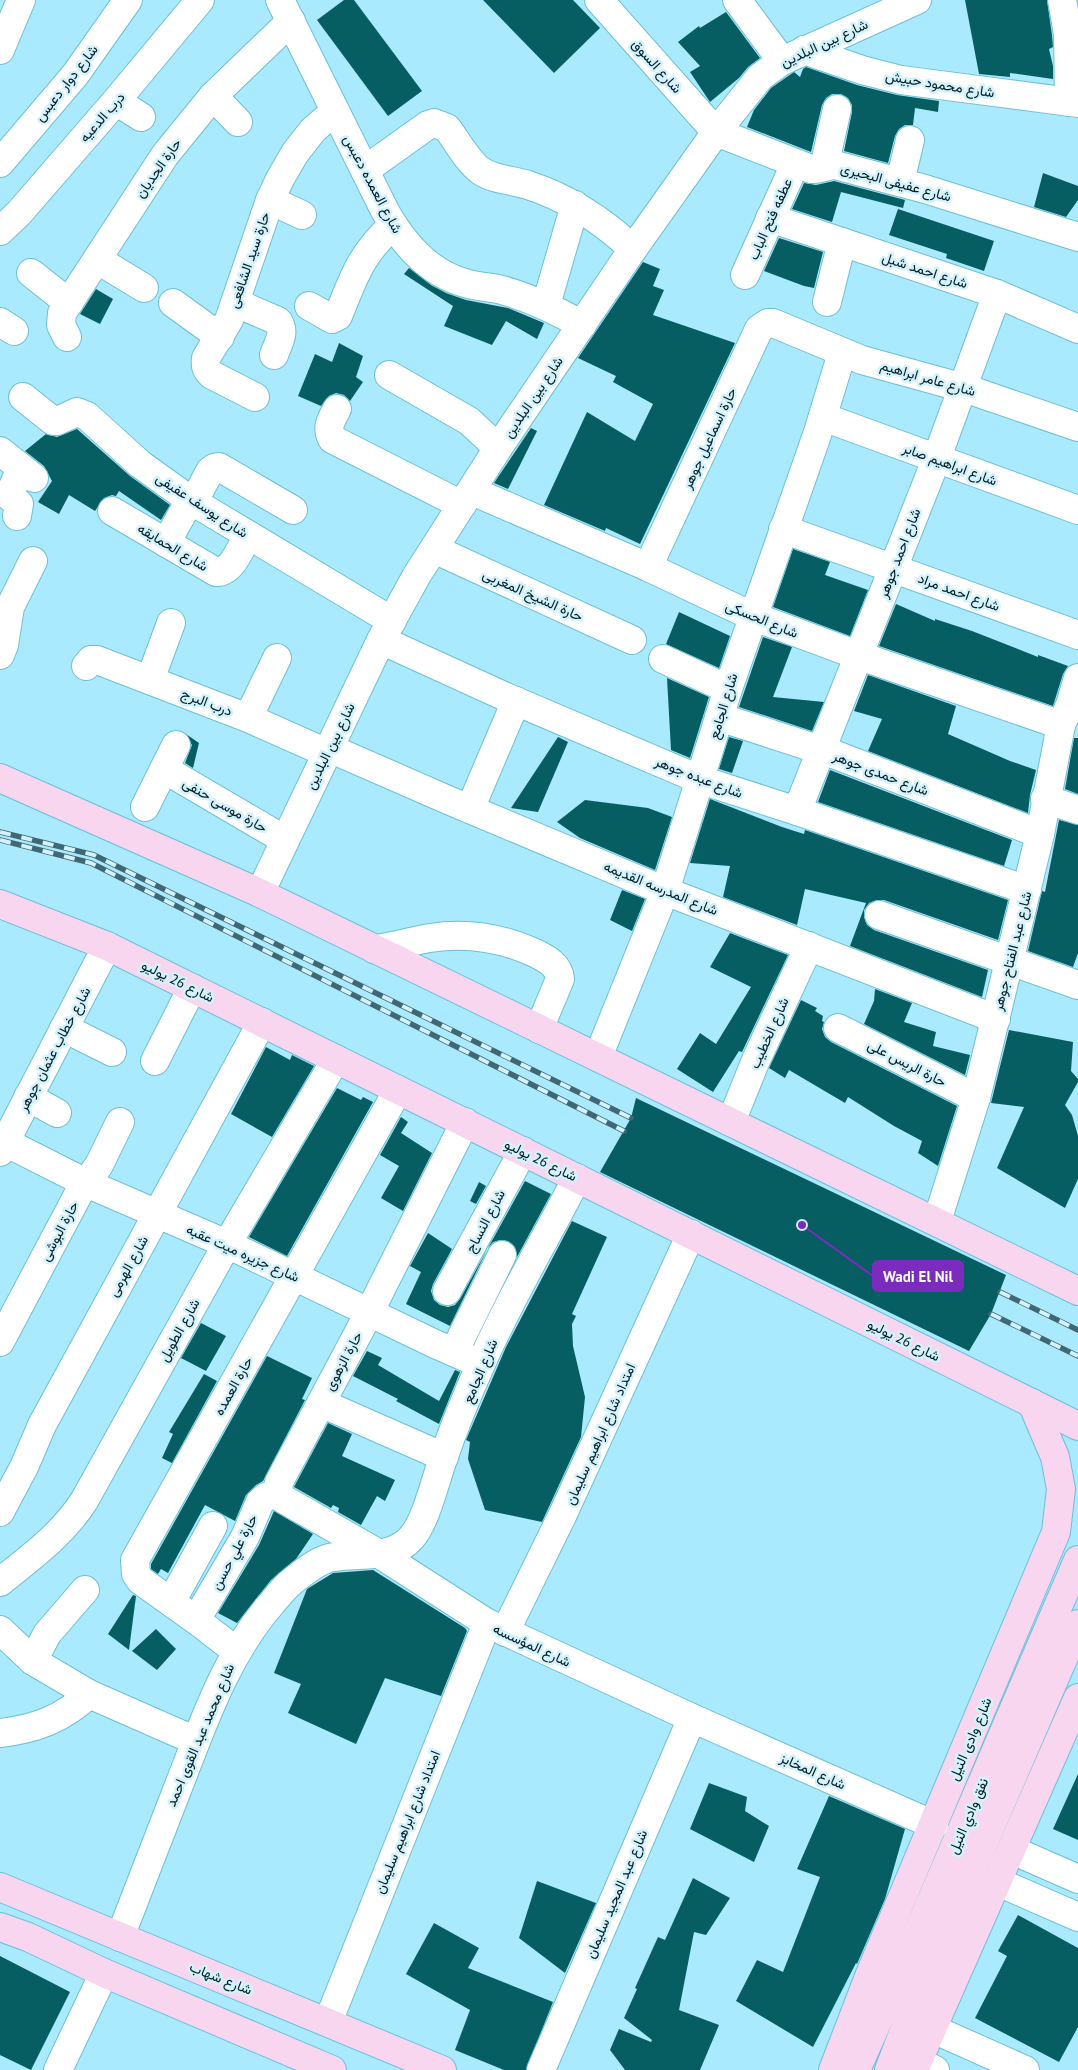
<svg xmlns="http://www.w3.org/2000/svg" width="1078" height="2070" viewBox="0 0 1078 2070" font-family="'PT Sans',Vazirmatn,sans-serif">
<style>
.building{fill:#065e62}
.lines{fill:none;stroke-linecap:round;stroke-linejoin:round}
.street-casing{stroke:#6dbfd7;stroke-width:30}
.secondary-casing{stroke:#6dbfd7;stroke-width:30}
.street{stroke:#fff;stroke-width:28}
.secondary{stroke:#f9d6ef;stroke-width:28}
.rail-casing{stroke:#406874;stroke-width:5.5}
.rail{stroke:#d3f2fb;stroke-width:4;stroke-dasharray:11;stroke-linecap:butt}
.labels{text-anchor:middle;stroke-width:5;stroke-linejoin:round;paint-order:stroke}
.street-label{font-size:14px;fill:#011a21;stroke:#d3f2fb}
.leader{fill:none;stroke:#7b2cbf;stroke-width:2}
.callout-dot{fill:#7b2cbf;stroke:#d3f2fb;stroke-width:2}
.callout{fill:#7b2cbf;stroke:#7b2cbf;stroke-width:2}
.callout-label{font-size:15px;text-anchor:middle;font-weight:bold;fill:#fff}
</style>
<rect width="100%" height="100%" fill="#aaeafe"/>
<g class="building">
<path d="M344 0H354L422 91 388 116 317 20Z"/>
<path d="M483 0H573L600 28 554 73Z"/>
<path d="M965 0H1047L1052 35 1053 47 1049 49 1053 66V79L1010 73V77L979 74Z"/>
<path d="M726 12 760 58 748 67 739 78 710 102 690 72 700 66 678 42 699 26 700 28Z"/>
<path d="M806 67 857 85 897 95 939 101 938 112 915 108 913 125H905L899 129 895 136 888 163 844 151 852 112V105L848 98 841 94H832L826 98 822 105 811 152 747 127 754 110 771 88 794 72 800 77 803 69Z"/>
<path d="M1043 173 1078 186V200L1066 217 1034 207Z"/>
<path d="M834 181 905 200 903 208 841 192 832 222 792 209 804 183 816 185Z"/>
<path d="M898 209 994 241 984 271 946 258 947 254 889 235Z"/>
<path d="M779 238 823 252 814 288 804 286 764 271Z"/>
<path d="M643 262 660 269 653 286 664 290 653 315 735 343 640 544 606 528 605 531 544 505 587 412 635 441 653 404 613 382 616 376 578 358Z"/>
<path d="M409 268 431 285 446 293 466 300 508 308 544 323 537 339 506 321 492 345 444 326 453 306 404 274Z"/>
<path d="M96 289 113 299 100 324 80 314Z"/>
<path d="M339 343 363 356 356 377 363 382 350 401 344 395 336 393 329 396 321 406 298 396 315 354 332 362Z"/>
<path d="M531 428 537 431 508 489 494 483Z"/>
<path d="M77 429 130 476 170 505 161 520 119 491 116 496 112 495 104 498 95 511 69 495 59 514 38 502 52 481 44 466 25 451 46 434 57 437Z"/>
<path d="M793 549 830 562 825 575 868 590 850 636 773 607Z"/>
<path d="M896 604 935 621V619L972 631 1038 657V655L1068 666 1063 674 1053 706 879 646Z"/>
<path d="M679 612 730 636 719 668 666 644Z"/>
<path d="M763 637 792 647 773 697 824 702 812 731 739 707Z"/>
<path d="M868 675 956 706 948 734 1010 761 1036 770 1030 795 1028 813 868 751 882 719 854 711Z"/>
<path d="M667 678 709 697 690 758 671 750Z"/>
<path d="M186 734 199 743 193 768 185 763 192 745Z"/>
<path d="M558 737 568 742 538 812 511 808Z"/>
<path d="M729 737 743 741 732 773 719 769Z"/>
<path d="M1074 738H1078V794L1065 789Z"/>
<path d="M830 770 1012 840 1004 866 818 802Z"/>
<path d="M710 799 782 827 804 834 805 830 1008 900 998 940 884 900H877L869 903 864 910V917L867 925 874 930 988 970 982 997 850 946 866 903 805 889 797 925 723 897 730 866 690 863Z"/>
<path d="M585 800 648 808 672 817 655 870 580 838 557 822Z"/>
<path d="M1059 820 1078 825V953L1073 967 1028 951 1042 891 1045 892Z"/>
<path d="M622 890 645 899 632 931 610 920Z"/>
<path d="M730 933 788 955 742 1052 739 1051 713 1092 677 1069 700 1033 716 1044 751 987 710 967Z"/>
<path d="M875 989 912 1003 904 1022 936 1032 933 1046 970 1055 965 1075 864 1024 874 1001Z"/>
<path d="M801 1000 817 1008 815 1011 823 1016 822 1021 824 1022 822 1029 825 1037 831 1042 957 1106 938 1166 918 1153 922 1141 894 1126 848 1097 845 1103 789 1070 785 1078 769 1068Z"/>
<path d="M1009 1030 1073 1042 1071 1071 1078 1079V1082L1065 1105 1072 1115 1078 1136V1179L1065 1208 997 1168 1024 1107 991 1103Z"/>
<path d="M266 1047 290 1060 292 1055 314 1066 272 1137 231 1114Z"/>
<path d="M337 1088 361 1100 363 1097 373 1102 287 1256 249 1237Z"/>
<path d="M636 1098 1006 1275 991 1314 969 1351 600 1172 631 1118Z"/>
<path d="M401 1117 408 1122 401 1133 432 1153 403 1211 381 1198 399 1166 380 1155Z"/>
<path d="M525 1181 551 1194 517 1257 515 1247 508 1241 501 1240 493 1242 488 1248Z"/>
<path d="M479 1182 486 1186 476 1204 470 1201Z"/>
<path d="M572 1221 607 1237 572 1314 576 1316 572 1324 573 1346 585 1397 581 1437 542 1522 485 1510 468 1459 470 1442 466 1440 506 1347Z"/>
<path d="M428 1233 452 1249 433 1284 431 1291 434 1300 440 1305 448 1307 455 1305 460 1299 487 1250 450 1326 406 1304 421 1272 410 1266Z"/>
<path d="M201 1323 226 1336 206 1371 181 1358Z"/>
<path d="M367 1351 382 1358 378 1365 439 1401 455 1370 460 1372 439 1424 396 1401 398 1399 353 1376Z"/>
<path d="M267 1356 312 1378 302 1399 305 1400 263 1481 256 1485 246 1495 235 1521 205 1505 168 1573 161 1569 158 1574 151 1569V1564Z"/>
<path d="M204 1374 217 1381 172 1463 162 1458 173 1434 169 1432Z"/>
<path d="M328 1423 352 1434 342 1456 395 1480 385 1501 377 1496 361 1525 338 1512 339 1508 333 1505 331 1508 294 1487Z"/>
<path d="M274 1511 313 1534 296 1559 271 1580 237 1623 218 1613 259 1545Z"/>
<path d="M373 1570 465 1628 467 1631 441 1696 385 1678 356 1744 288 1713 301 1684 274 1673 307 1589 333 1573Z"/>
<path d="M133 1595 136 1596 129 1650 108 1634Z"/>
<path d="M156 1629 176 1649 157 1670 132 1651Z"/>
<path d="M1078 1774V1840L1053 1829Z"/>
<path d="M709 1783 747 1797 745 1811 769 1826 754 1862 690 1829Z"/>
<path d="M829 1796 905 1829 885 1899 857 1964 856 1963 813 2047 736 2001 757 1960 783 1972 820 1877 797 1869Z"/>
<path d="M693 1878 730 1898 706 1935 694 1932 679 2010 719 2025 700 2070H625L610 2050 619 2029 651 2042 652 2040 624 2018 637 1989 635 1988 658 1937 665 1940Z"/>
<path d="M537 1881 596 1903 565 1973 519 1938Z"/>
<path d="M1018 1915 1078 1948V2027L1059 2062 975 2018 1007 1956 998 1951Z"/>
<path d="M434 1923 479 1948 468 1968 553 2002 526 2070H504L455 2050 470 2010 406 1974Z"/>
<path d="M0 1956 70 1992 31 2070 0 2055Z"/>
</g>
<g class="lines">
<defs>
<g id="street">
<path d="M280 0 385 211C403 243 428 273 465 283 477 287 490 287 502 290 531 298 556 310 582 325"/>
<path d="M599 0 716 132 811 169C820 170 826 165 835 165L925 189 1078 237"/>
<path d="M737 0 782 61"/>
<path d="M1062 0 1068 34 1069 102"/>
<path d="M0 50 21 0"/>
<path d="M804 50 862 70 901 80 1078 103"/>
<path d="M213 96 238 122"/>
<path d="M116 101 141 117"/>
<path d="M0 163 75 75 128 0"/>
<path d="M824 167 837 109"/>
<path d="M365 170 428 125 434 123 447 128C457 141 467 161 481 171 494 180 513 180 528 185 568 198 603 221 633 249"/>
<path d="M900 182 910 140"/>
<path d="M270 200 302 215"/>
<path d="M770 218 997 294 1078 329"/>
<path d="M0 231 19 213 116 101 200 0"/>
<path d="M98 260 144 288"/>
<path d="M31 273 69 303"/>
<path d="M745 275 795 164"/>
<path d="M827 302 842 242"/>
<path d="M173 303 220 337"/>
<path d="M236 303 278 321C286 333 278 343 274 355"/>
<path d="M546 305 575 205"/>
<path d="M309 306 332 319 338 316C354 277 360 255 393 225"/>
<path d="M0 322 14 331"/>
<path d="M67 337 61 325 62 313 165 155 213 96 291 21"/>
<path d="M389 375 469 421 498 448"/>
<path d="M23 397 53 421H57L77 412 87 416 140 464 190 500 392 621"/>
<path d="M255 397 212 375C206 370 205 366 206 358L229 320 270 200 280 179 295 153 313 130 335 111"/>
<path d="M337 409C331 420 326 427 332 439L462 505"/>
<path d="M823 417 1078 510"/>
<path d="M0 451 34 478"/>
<path d="M472 491 648 567 752 616 860 656 1061 725"/>
<path d="M193 503 210 471 214 468 219 467 293 510"/>
<path d="M112 511 216 572C232 573 241 547 248 535"/>
<path d="M17 516 19 504 9 496 21 468"/>
<path d="M783 529 1078 635"/>
<path d="M166 543 190 500"/>
<path d="M434 549 632 640"/>
<path d="M648 567 759 329 768 323H773L862 360 964 388 1078 427"/>
<path d="M381 640 506 697 701 780 797 811 1027 890"/>
<path d="M0 655 4 645 10 607 33 561"/>
<path d="M663 659 728 689"/>
<path d="M86 666 91 660H97L248 718 327 753"/>
<path d="M150 680 171 623"/>
<path d="M719 717 836 755 1040 834"/>
<path d="M248 718 277 658"/>
<path d="M329 748 448 800 665 891 996 1019"/>
<path d="M164 769 285 840"/>
<path d="M1045 799 1078 810"/>
<path d="M145 807 176 745"/>
<path d="M470 809 516 701"/>
<path d="M797 811 936 460 997 294"/>
<path d="M260 893 381 640 417 575 498 448 633 249 716 132 760 77 782 61 917 0"/>
<path d="M879 915 1078 985"/>
<path d="M374 949C393 947 411 941 430 938 467 932 502 938 535 953 547 959 559 965 560 979L539 1029"/>
<path d="M64 1028 112 1052"/>
<path d="M838 1028 976 1098"/>
<path d="M598 1057 665 891 728 689 817 435 842 353"/>
<path d="M155 1061 192 988"/>
<path d="M28 1097 57 1113"/>
<path d="M465 1122 370 1311 279 1482 278 1492 283 1499 381 1555 487 1623 692 1718 934 1825"/>
<path d="M731 1122 756 1060 809 946"/>
<path d="M5 1142 86 1183 227 1244 435 1344 481 1364"/>
<path d="M0 1152 107 946"/>
<path d="M937 1221 976 1098 1040 834 1061 725 1070 705 1078 678"/>
<path d="M447 1291 523 1151"/>
<path d="M0 1342 79 1193 99 1165 120 1122"/>
<path d="M454 1352 502 1255"/>
<path d="M321 1403 444 1457"/>
<path d="M0 1512 24 1467 42 1425 262 1022"/>
<path d="M0 1582C31 1557 62 1535 84 1501L227 1244 336 1059"/>
<path d="M171 1602 213 1526"/>
<path d="M196 1620 245 1537 260 1502 266 1497 278 1492"/>
<path d="M0 1630 33 1661 89 1694 196 1741"/>
<path d="M505 1632 563 1514 691 1234"/>
<path d="M236 1651 196 1620 140 1580 136 1574 135 1560 398 1090"/>
<path d="M33 1661 47 1634 85 1590"/>
<path d="M0 1733C35 1729 63 1719 89 1694"/>
<path d="M1012 1850 1078 1879"/>
<path d="M998 1882 1078 1917"/>
<path d="M120 1937C140 1886 159 1836 179 1785 204 1721 226 1656 271 1604 277 1597 283 1589 290 1583 301 1574 315 1562 329 1558 357 1551 391 1562 412 1537 426 1521 435 1481 443 1459 454 1427 467 1395 481 1364 509 1300 545 1240 577 1178"/>
<path d="M328 2022 487 1623"/>
<path d="M933 2029 1025 2070"/>
<path d="M918 2062 935 2070"/>
<path d="M58 2070 104 1973"/>
<path d="M541 2070 692 1718"/>
</g>
<g id="secondary">
<path d="M0 778 260 893 1078 1291"/>
<path d="M0 904 107 946 1078 1426"/>
<path d="M0 1887 442 2070"/>
<path d="M0 1927 28 1937 104 1973 332 2070"/>
<path d="M833 2070 870 1974 1056 1532 1061 1489 1055 1457 1032 1403"/>
<path d="M856 2070 923 1920 1078 1560"/>
<path d="M889 2070 914 2005 1078 1624"/>
<path d="M914 2070 1078 1698"/>
</g>
</defs>
<use href="#street" class="street-casing"/>
<use href="#secondary" class="secondary-casing"/>
<use href="#street" class="street"/>
<use href="#secondary" class="secondary"/>
<defs>
<g id="rail">
<path d="M0 832 94 855 631 1118"/>
<path d="M0 840 91 863 624 1131"/>
<path d="M1000 1292 1078 1330"/>
<path d="M991 1314 1078 1356"/>
</g>
</defs>
<use href="#rail" class="rail-casing"/>
<use href="#rail" class="rail"/>
</g>
<g class="labels">
<g class="street-label">
<text transform="translate(824 43) rotate(-25)" y="5">شارع بين البلدين</text>
<text transform="translate(657 66) rotate(48)" y="5">شارع السوق</text>
<text transform="translate(66 83) rotate(-52)" y="5">شارع دوار دعبس</text>
<text transform="translate(940 84) rotate(9)" y="5">شارع محمود حبيش</text>
<text transform="translate(102 117) rotate(-49)" y="5">درب الدعيه</text>
<text transform="translate(158 168) rotate(-55)" y="5">حارة الجديان</text>
<text transform="translate(896 182) rotate(15)" y="5">شارع عفيفى البحيرى</text>
<text transform="translate(373 184) rotate(62)" y="5">شارع العمده دعبس</text>
<text transform="translate(770 219) rotate(-66)" y="5">عطفه فتح الباب</text>
<text transform="translate(249 260) rotate(-71)" y="5">حارة سيد الشافعى</text>
<text transform="translate(925 270) rotate(18)" y="5">شارع احمد شبل</text>
<text transform="translate(928 378) rotate(16)" y="5">شارع عامر ابراهيم</text>
<text transform="translate(533 397) rotate(-56)" y="5">شارع بين البلدين</text>
<text transform="translate(709 438) rotate(-65)" y="5">حارة اسماعيل جوهر</text>
<text transform="translate(950 464) rotate(20)" y="5">شارع ابراهيم صابر</text>
<text transform="translate(202 505) rotate(33)" y="5">شارع يوسف عفيفى</text>
<text transform="translate(173 547) rotate(31)" y="5">شارع الحمايقه</text>
<text transform="translate(899 553) rotate(-69)" y="5">شارع احمد جوهر</text>
<text transform="translate(959 592) rotate(20)" y="5">شارع احمد مراد</text>
<text transform="translate(533 595) rotate(24)" y="5">حارة الشيخ المغربى</text>
<text transform="translate(762 619) rotate(22)" y="5">شارع الحسكى</text>
<text transform="translate(207 702) rotate(21)" y="5">درب البرج</text>
<text transform="translate(723 706) rotate(-73)" y="5">شارع الجامع</text>
<text transform="translate(330 746) rotate(-64)" y="5">شارع بين البلدين</text>
<text transform="translate(881 773) rotate(21)" y="5">شارع حمدى جوهر</text>
<text transform="translate(699 777) rotate(21)" y="5">شارع عبده جوهر</text>
<text transform="translate(225 805) rotate(30)" y="5">حارة موسى حنفى</text>
<text transform="translate(661 888) rotate(22)" y="5">شارع المدرسه القديمه</text>
<text transform="translate(1012 951) rotate(-76)" y="5">شارع عبد الفتاح جوهر</text>
<text transform="translate(178 981) rotate(26)" y="5">شارع 26 يوليو</text>
<text transform="translate(769 1033) rotate(-66)" y="5">شارع الخطيب</text>
<text transform="translate(54 1049) rotate(-62)" y="5">شارع خطاب عثمان جوهر</text>
<text transform="translate(907 1063) rotate(27)" y="5">حارة الريس على</text>
<text transform="translate(541 1160) rotate(26)" y="5">شارع 26 يوليو</text>
<text transform="translate(485 1221) rotate(-62)" y="5">شارع النساج</text>
<text transform="translate(59 1231) rotate(-62)" y="5">حارة البوشى</text>
<text transform="translate(243 1253) rotate(24)" y="5">شارع جزيره ميت عقبه</text>
<text transform="translate(128 1266) rotate(-61)" y="5">شارع الهرمى</text>
<text transform="translate(179 1330) rotate(-61)" y="5">شارع الطويل</text>
<text transform="translate(904 1340) rotate(26)" y="5">شارع 26 يوليو</text>
<text transform="translate(343 1361) rotate(-62)" y="5">حارة الزهوى</text>
<text transform="translate(480 1371) rotate(-67)" y="5">شارع الجامع</text>
<text transform="translate(233 1386) rotate(-61)" y="5">حارة العمده</text>
<text transform="translate(600 1434) rotate(-66)" y="5">امتداد شارع ابراهيم سليمان</text>
<text transform="translate(234 1552) rotate(-62)" y="5">حارة علي حسن</text>
<text transform="translate(532 1645) rotate(25)" y="5">شارع المؤسسه</text>
<text transform="translate(200 1735) rotate(-67)" y="5">شارع محمد عبد القوى احمد</text>
<text transform="translate(970 1739) rotate(-67)" y="5">شارع وادى النيل</text>
<text transform="translate(813 1771) rotate(24)" y="5">شارع المخابز</text>
<text transform="translate(968 1816) rotate(-67)" y="5">نفق وادي النيل</text>
<text transform="translate(407 1822) rotate(-68)" y="5">امتداد شارع ابراهيم سليمان</text>
<text transform="translate(616 1894) rotate(-67)" y="5">شارع عبد المجيد سليمان</text>
<text transform="translate(221 1978) rotate(22)" y="5">شارع شهاب</text>
</g>
</g>
<path class="leader" d="M802 1225L873 1276"/>
<circle class="callout-dot" cx="802" cy="1225" r="5"/>
<rect class="callout" x="873" y="1261" width="90" height="30" rx="5"/>
<g class="callout-label">
<text x="918" y="1282">Wadi El Nil</text>
</g>
</svg>
